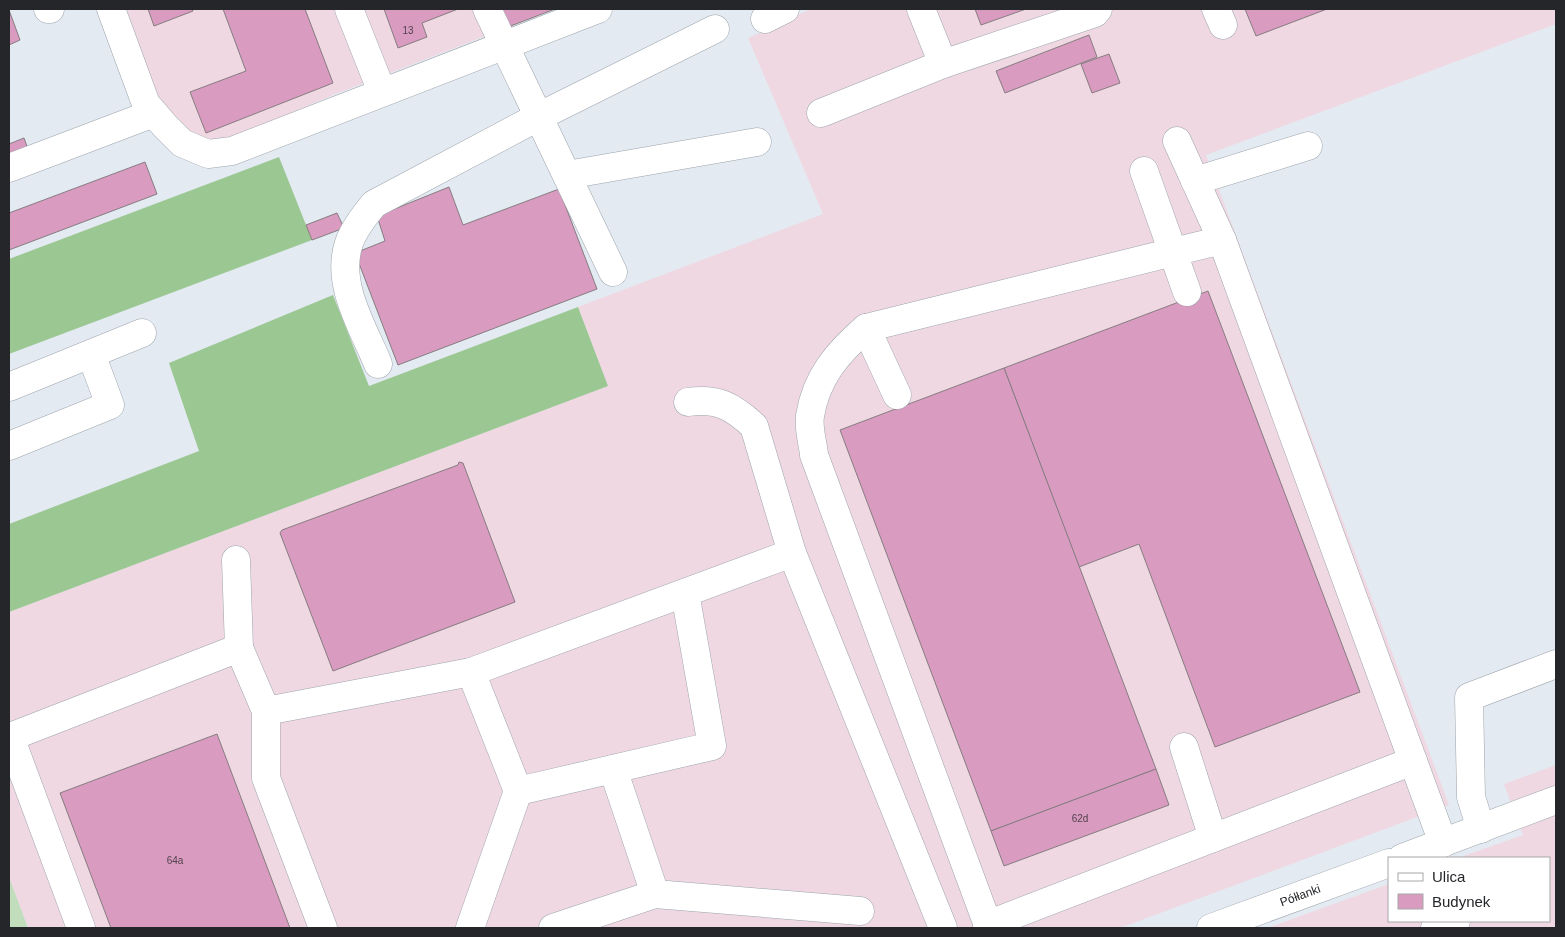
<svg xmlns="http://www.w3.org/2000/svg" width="1565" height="937" viewBox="0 0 1565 937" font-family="Arial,sans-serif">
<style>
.industrial{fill:#f0d8e2}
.green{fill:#c1ddbc}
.forest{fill:#9bc792}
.building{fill:#d99bbf;stroke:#857d81}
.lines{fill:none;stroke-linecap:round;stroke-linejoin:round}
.minor-casing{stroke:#9da4ab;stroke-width:29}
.minor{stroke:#fff;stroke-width:28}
.labels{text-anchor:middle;stroke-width:4.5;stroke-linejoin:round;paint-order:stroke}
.number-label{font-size:10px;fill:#51434e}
.street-label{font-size:12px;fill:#242629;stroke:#fff}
</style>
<rect width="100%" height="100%" fill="#e3eaf2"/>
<g class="industrial">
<path d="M124 9H555L333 95 228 140 202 143 176 122 160 101Z"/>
<path d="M811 9H1556V24L1206 155 1449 805 1120 928H28L9 877V612L608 386 578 307 823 214 748 38Z"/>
<path d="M1556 765V928H1267L1389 884V921H1549V858H1458L1523 835 1504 784Z"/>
</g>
<path class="green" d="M9 877 28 928H9Z"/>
<g class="forest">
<path d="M279 157 312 240 9 354V259Z"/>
<path d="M333 295 369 386 578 307 608 386 9 612V524L199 451 169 363Z"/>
</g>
<g class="building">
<path d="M148 9H192L193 11 154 26Z"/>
<path d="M223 9H305L333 83 206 133 190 92 246 71Z"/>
<path d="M384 9H458L422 23 427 37 398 48Z"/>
<path d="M501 9H555L508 27Z"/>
<path d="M975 9H1026L981 25Z"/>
<path d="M1245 9H1327L1256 36Z"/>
<path d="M9 10 20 40 9 45Z"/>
<path d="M1089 35 1097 57 1005 93 996 71Z"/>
<path d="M1109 54 1120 83 1092 93 1081 64Z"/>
<path d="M24 138 29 152 9 159V144Z"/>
<path d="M145 162 157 194 9 250V213Z"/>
<path d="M449 187 463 225 559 189 597 289 398 365 355 253 385 241 377 216Z"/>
<path d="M337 213 344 228 312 240 306 225Z"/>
<path d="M1208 291 1360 692 1215 747 1139 544 1079 567 1004 368Z"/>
<path d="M1004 368 1156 769 991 831 840 430Z"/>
<path d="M459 462 463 463 515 602 333 671 280 533 282 530 458 465Z"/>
<path d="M217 734 290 928H111L60 793Z"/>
<path d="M1156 769 1169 805 1004 866 991 831Z"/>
</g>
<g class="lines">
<defs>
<g id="minor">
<path d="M48 9H50"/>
<path d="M111 9 146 104 165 126 182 143 208 154 232 151 598 9"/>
<path d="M349 9 382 92"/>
<path d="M487 9 613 272"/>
<path d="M921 9 943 64"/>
<path d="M1216 9 1223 25"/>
<path d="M765 19 785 9"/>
<path d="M821 113 943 64 1095 13 1098 9"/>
<path d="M1177 141 1222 240"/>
<path d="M9 168 154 113"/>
<path d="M1144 171 1187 292"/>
<path d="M567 175 757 142"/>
<path d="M1195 181 1308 146"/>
<path d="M866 328 897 395"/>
<path d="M378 364C363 327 335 284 349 243 354 229 364 216 374 204L538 117 715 29"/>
<path d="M9 387 142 333"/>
<path d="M688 402C718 398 732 406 754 426L792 553"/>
<path d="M9 446 110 405 91 354"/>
<path d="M236 560 239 648"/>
<path d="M471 672 792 553 943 928"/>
<path d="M266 711 471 672 518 791 470 928"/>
<path d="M1184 747 1213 838"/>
<path d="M613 769 655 894 860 911"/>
<path d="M518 791 712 746 685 593"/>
<path d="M1481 829 1471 797 1469 697 1556 664"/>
<path d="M1402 858 1556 800"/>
<path d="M987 925 1413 761"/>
<path d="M81 928 10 737 239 648 266 711V778L323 928"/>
<path d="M553 928 655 894"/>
<path d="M989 928 814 455C813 443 808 428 810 416 816 378 837 353 866 328L1222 240 1443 843"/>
<path id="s1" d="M1211 928 1389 863"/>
<path d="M1435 928 1456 921"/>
</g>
</defs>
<use href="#minor" class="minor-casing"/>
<use href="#minor" class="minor"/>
</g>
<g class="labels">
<g class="number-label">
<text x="408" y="34">13</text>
<text x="1080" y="822">62d</text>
<text x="175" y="864">64a</text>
</g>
<g class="street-label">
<text dy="4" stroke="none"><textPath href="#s1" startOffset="95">Półłanki</textPath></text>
</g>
</g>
<rect width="1565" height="937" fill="none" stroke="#242629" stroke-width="20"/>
<rect x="1388" y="857" width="162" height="65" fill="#ffffff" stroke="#a7a8a9"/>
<rect x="1398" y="873" width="25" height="8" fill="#ffffff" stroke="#a7a8a9"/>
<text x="1432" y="882" font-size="15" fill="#242629">Ulica</text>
<rect x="1398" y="894" width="25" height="15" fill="#d99bbf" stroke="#a7a8a9"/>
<text x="1432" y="907" font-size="15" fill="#242629">Budynek</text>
</svg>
